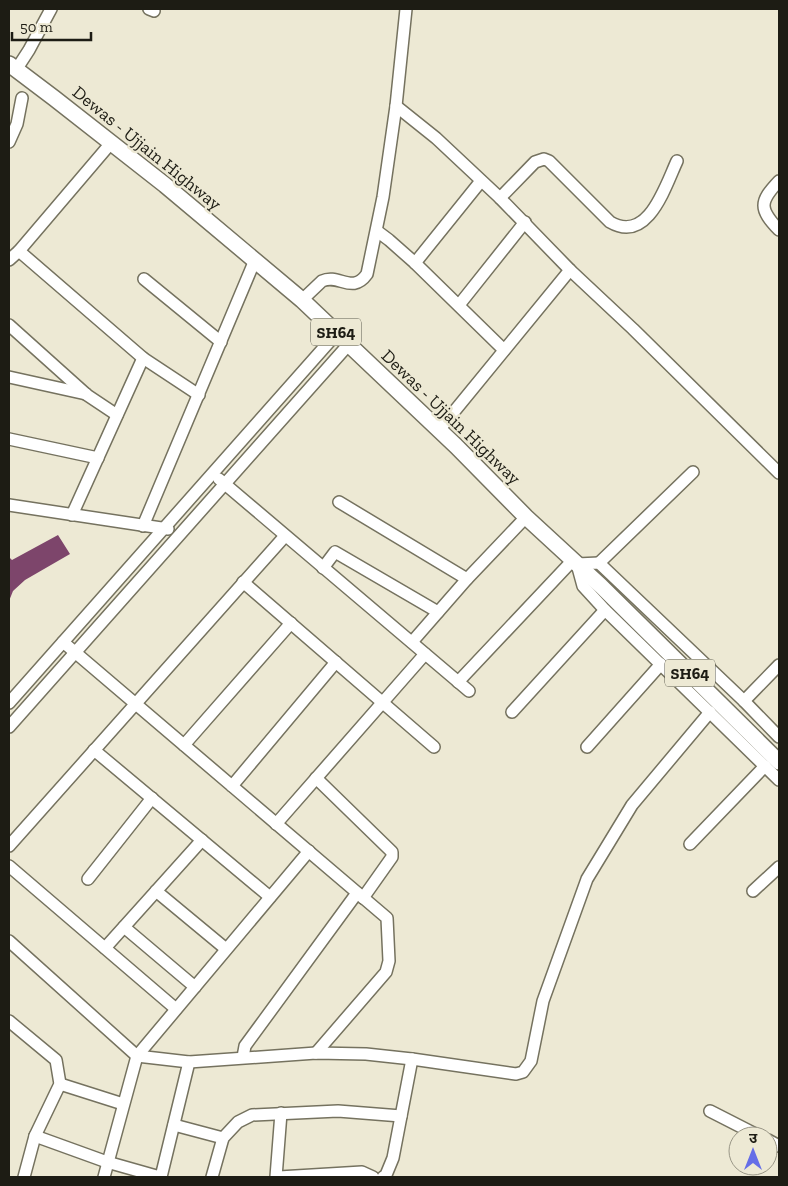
<svg xmlns="http://www.w3.org/2000/svg" width="788" height="1186" viewBox="0 0 788 1186" font-family="'Zilla Slab','Noto Sans Devanagari',serif">
<style>
.building{fill:#7d456b}
.lines{fill:none;stroke-linecap:round;stroke-linejoin:round}
.minor-casing{stroke:#75725f;stroke-width:14}
.major-casing{stroke:#75725f;stroke-width:18}
.minor{stroke:#fff;stroke-width:11}
.major{stroke:#fff;stroke-width:15}
.labels{text-anchor:middle;stroke-width:5;stroke-linejoin:round;paint-order:stroke}
.shield{fill:#ede9d4;stroke:#5b5a4e;stroke-width:1}
.shield-label{font-size:16px;font-weight:bold;fill:#1d1c14}
.street-label{font-size:18px;fill:#1d1c14;stroke:#ede9d4}
</style>
<rect width="100%" height="100%" fill="#ede9d4"/>
<path class="building" d="M58 535 70 554 25 580 13 591 9 601V557L12 560Z"/>
<g class="lines">
<defs>
<g id="minor">
<path d="M149 9 154 11"/>
<path d="M16 70 29 50 51 9"/>
<path d="M396 106 436 138 500 198 570 270 633 329 779 473"/>
<path d="M9 142 17 124 22 98"/>
<path d="M779 181C759 202 759 209 779 230"/>
<path d="M500 198 535 162 544 159 549 161 610 222C648 244 665 187 677 161"/>
<path d="M377 231 389 240 415 263 504 350"/>
<path d="M19 251 143 358 199 395"/>
<path d="M9 260 19 251 111 143"/>
<path d="M415 263 481 181"/>
<path d="M144 279 221 342"/>
<path d="M302 300 322 281C339 273 352 295 367 274L383 197 396 106 406 9"/>
<path d="M459 305 525 222"/>
<path d="M9 325 87 395 117 415"/>
<path d="M9 377 86 394"/>
<path d="M439 430 570 270"/>
<path d="M9 439 98 458"/>
<path d="M219 479 469 691"/>
<path d="M339 502 467 579"/>
<path d="M9 505 168 529"/>
<path d="M72 515 143 358"/>
<path d="M143 526 255 260"/>
<path d="M599 563 693 472"/>
<path d="M323 568 335 552 438 612"/>
<path d="M243 582 434 747"/>
<path d="M63 642 387 918 389 961 386 972 316 1053"/>
<path d="M412 642 467 579 526 517"/>
<path d="M458 682 573 560"/>
<path d="M744 701 779 665"/>
<path d="M9 703 337 333"/>
<path d="M512 712 605 610"/>
<path d="M9 727 349 344"/>
<path d="M779 737 744 701 599 563 577 564 583 586 605 610 779 780"/>
<path d="M184 745 291 623"/>
<path d="M587 747 661 664"/>
<path d="M94 750 270 897"/>
<path d="M316 778 392 852V857L363 898"/>
<path d="M232 786 336 662"/>
<path d="M276 824 425 654"/>
<path d="M690 844 765 766"/>
<path d="M9 846 285 536"/>
<path d="M9 866 176 1009"/>
<path d="M88 879 152 798"/>
<path d="M156 891 226 949"/>
<path d="M753 891 779 867"/>
<path d="M124 927 195 987"/>
<path d="M9 941 137 1056 189 1062 316 1053 366 1054 412 1059 516 1074 523 1072 531 1061 543 1001 587 879 632 805 710 712"/>
<path d="M105 948 202 840"/>
<path d="M9 1021 56 1060 60 1084 35 1136 24 1177"/>
<path d="M243 1057 245 1046 357 893"/>
<path d="M60 1084 123 1104"/>
<path d="M710 1111 759 1136"/>
<path d="M174 1125 223 1138"/>
<path d="M35 1136 107 1162 160 1177"/>
<path d="M768 1140 779 1146"/>
<path d="M104 1177 137 1056 309 851"/>
<path d="M161 1177 189 1062"/>
<path d="M212 1177 223 1138 238 1122 252 1115 338 1111 401 1116"/>
<path d="M276 1177 281 1113"/>
<path d="M279 1177 362 1172 373 1177"/>
<path d="M383 1177 386 1175 393 1158 412 1059"/>
</g>
<path id="major" d="M9 64 54 98 165 185 302 300 456 446 526 517 601 586 779 762"/>
</defs>
<use href="#minor" class="minor-casing"/>
<use href="#major" class="major-casing"/>
<use href="#minor" class="minor"/>
<use href="#major" class="major"/>
</g>
<g class="labels">
<g class="shield">
<rect x="311" y="318.5" width="50" height="27" rx="4"/>
<rect x="665" y="659.5" width="50" height="27" rx="4"/>
</g>
<g class="shield-label">
<text x="336" y="338">SH64</text>
<text x="690" y="679">SH64</text>
</g>
<g class="street-label">
<text transform="translate(147 148) rotate(39)" y="6">Dewas - Ujjain Highway</text>
<text transform="translate(451 417) rotate(44)" y="6">Dewas - Ujjain Highway</text>
</g>
</g>
<rect width="788" height="1186" fill="none" stroke="#1d1c14" stroke-width="20"/>
<g transform="translate(753 1151)"><circle r="24" fill="#ede9d4" stroke="#9a9787"/>
<path d="M0-4L9 19L0 12L-9 19Z" fill="#656ee7"/>
<text y="-8" font-size="14" font-weight="bold" text-anchor="middle" fill="#1d1c14">उ</text>
</g>
<path d="M12 32v8h79v-8" fill="none" stroke="#1d1c14" stroke-width="2.5"/>
<text x="20" y="32" font-size="15" fill="#1d1c14" stroke="#ede9d4" stroke-width="4" paint-order="stroke">50 m</text>
</svg>
